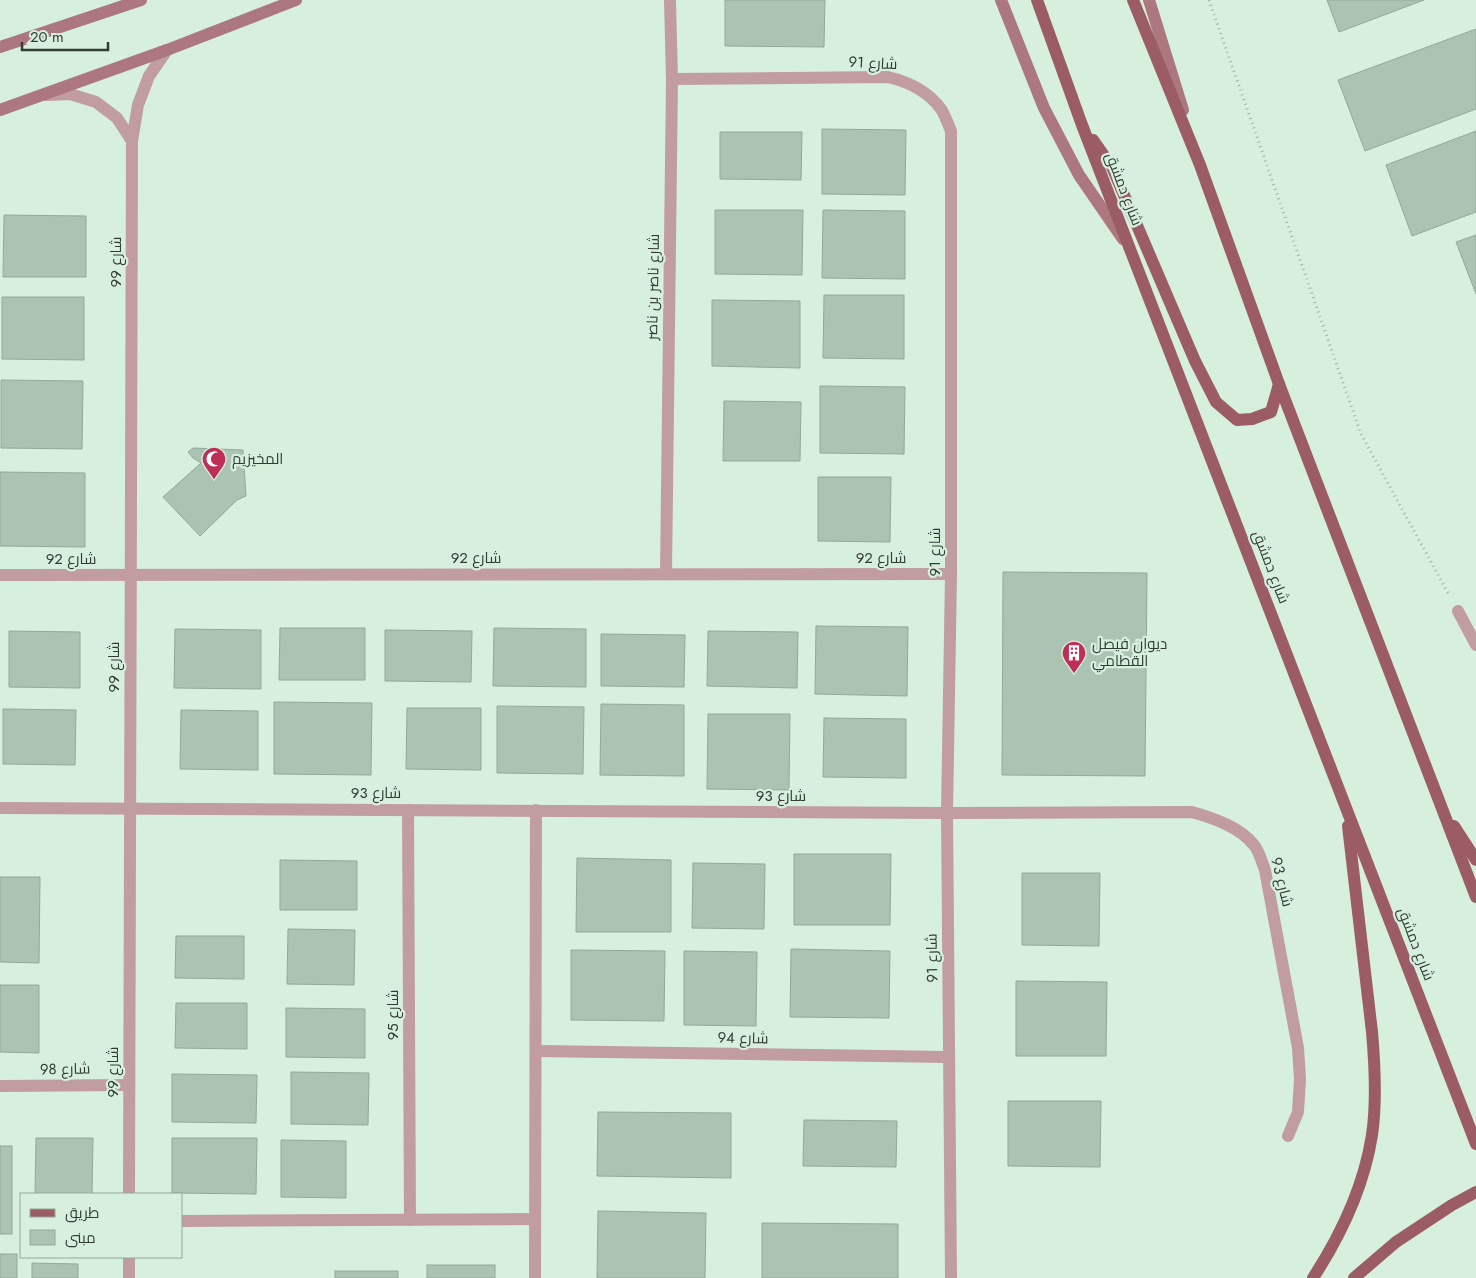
<svg xmlns="http://www.w3.org/2000/svg" width="1476" height="1278" viewBox="0 0 1476 1278" font-family="Jost,Cairo,sans-serif">
<style>
.building{fill:#abc4b2;stroke:#91a998}
.lines{fill:none;stroke-linecap:round;stroke-linejoin:round}
.path{stroke:#9fb4a5;stroke-width:3;stroke-dasharray:1 4;stroke-linecap:butt}
.lane{stroke:#c19ca1;stroke-width:12}
.street{stroke:#c19ca1;stroke-width:12}
.secondary{stroke:#ac777f;stroke-width:12}
.primary{stroke:#9b5c66;stroke-width:12}
.labels{text-anchor:middle;stroke-width:4.5;stroke-linejoin:round;paint-order:stroke}
.street-label{font-size:15px;fill:#323c35;stroke:#d6f0dd}
.poi-label{font-size:15px;fill:#323c35;stroke:#d6f0dd;text-anchor:start}
</style>
<rect width="100%" height="100%" fill="#d6f0dd"/>
<g class="building">
<path d="M725 0H825L824 47 725 46Z"/>
<path d="M1327 0H1424L1339 32Z"/>
<path d="M1476 29V109L1365 151 1338 80Z"/>
<path d="M822 129 906 130 905 195 822 194Z"/>
<path d="M1476 131V212L1412 236 1386 165Z"/>
<path d="M720 132H802L801 180 720 179Z"/>
<path d="M715 210H803L802 275 715 274Z"/>
<path d="M823 210 905 211V279L822 278Z"/>
<path d="M4 215 86 216V277H3Z"/>
<path d="M1476 235V294L1456 242Z"/>
<path d="M824 295H904V359L823 358Z"/>
<path d="M2 297H84V360L2 359Z"/>
<path d="M712 300 800 301V368L712 366Z"/>
<path d="M1 380 83 381 82 449 1 448Z"/>
<path d="M820 386 905 387 904 454 820 453Z"/>
<path d="M724 401 801 402 800 461H723Z"/>
<path d="M193 448 243 450 246 496 237 500 200 536 163 497 201 463 193 458 188 452Z"/>
<path d="M0 472 85 473V547L0 546Z"/>
<path d="M818 477H891L890 542 818 541Z"/>
<path d="M1003 572 1147 573 1145 776 1002 775Z"/>
<path d="M816 626 908 627 907 696 815 694Z"/>
<path d="M280 628H365V680H279Z"/>
<path d="M494 628 586 629V687L493 686Z"/>
<path d="M175 629 261 630V689L174 688Z"/>
<path d="M385 630 472 631 471 682 385 681Z"/>
<path d="M9 631 80 632V688L9 687Z"/>
<path d="M708 631 798 632 797 688 707 686Z"/>
<path d="M601 634 685 635 684 687 601 686Z"/>
<path d="M274 702 372 703 371 775 274 774Z"/>
<path d="M601 704 684 705V776L600 775Z"/>
<path d="M497 706 584 707 583 774 497 773Z"/>
<path d="M407 708H481V770L406 769Z"/>
<path d="M3 709 76 710 75 765 3 764Z"/>
<path d="M181 710 258 711V770L180 769Z"/>
<path d="M708 714H790L789 790 707 789Z"/>
<path d="M824 718 906 719V778L823 777Z"/>
<path d="M794 854H891L890 925H794Z"/>
<path d="M577 858 671 860V932H576Z"/>
<path d="M280 860 357 861V910H280Z"/>
<path d="M693 863 765 864 764 929 692 928Z"/>
<path d="M1022 873H1100L1099 946 1022 945Z"/>
<path d="M0 877H40L39 963 0 962Z"/>
<path d="M288 929 355 930 354 985 287 984Z"/>
<path d="M176 936H244V979L175 978Z"/>
<path d="M791 949 890 951 889 1018 790 1017Z"/>
<path d="M571 950 665 951 664 1021 571 1020Z"/>
<path d="M684 951 757 952 756 1026 684 1025Z"/>
<path d="M1016 981 1107 982 1106 1056H1016Z"/>
<path d="M0 985H39V1053L0 1052Z"/>
<path d="M176 1003H247V1049L175 1048Z"/>
<path d="M286 1008 365 1009V1058L286 1057Z"/>
<path d="M291 1072 369 1073 368 1125 291 1124Z"/>
<path d="M172 1074 257 1075 256 1123 172 1122Z"/>
<path d="M1008 1101H1101L1100 1167 1008 1166Z"/>
<path d="M598 1112 731 1113V1178L597 1176Z"/>
<path d="M804 1120 897 1121 896 1167 803 1166Z"/>
<path d="M36 1138H93L92 1194H35Z"/>
<path d="M172 1138H257L256 1194 172 1193Z"/>
<path d="M281 1140 346 1141V1198L281 1197Z"/>
<rect x="0" y="1146" width="12" height="88"/>
<path d="M598 1211 706 1213 705 1278H597Z"/>
<path d="M762 1223 898 1224V1278H762Z"/>
<rect x="0" y="1254" width="17" height="24"/>
<path d="M32 1263 78 1264V1278H32Z"/>
<rect x="427" y="1265" width="68" height="13"/>
<rect x="335" y="1271" width="63" height="7"/>
</g>
<g class="lines">
<path class="path" d="M1209 0 1361 434 1448 593"/>
<path class="lane" d="M1458 611 1476 645"/>
<g class="street">
<path d="M672 79 888 77C909 82 928 91 941 109 945 115 948 124 951 131V574L947 813 951 1278"/>
<path d="M46 95 70 94 96 102 117 118 132 141"/>
<path d="M666 574 672 79 670 0"/>
<path d="M0 575 951 574"/>
<path d="M0 808 947 813 1192 812C1213 818 1240 827 1254 845 1259 851 1262 862 1265 870L1298 1048 1300 1079 1298 1112 1288 1136"/>
<path d="M408 810 410 1220"/>
<path d="M536 1051 949 1057"/>
<path d="M0 1086 129 1085"/>
<path d="M129 1194 132 141 138 105 149 76 167 50"/>
<path d="M181 1221 535 1219"/>
<path d="M129 1278V1257"/>
<path d="M535 1278 536 810"/>
</g>
<g class="secondary">
<path d="M1001 0 1044 108 1079 175 1123 239"/>
<path d="M1149 0 1183 110"/>
<path d="M0 47 141 0"/>
<path d="M0 110 167 50 296 0"/>
</g>
<g class="primary">
<path d="M1037 0 1082 125 1476 1144"/>
<path d="M1133 0 1200 165 1279 384 1476 897"/>
<path d="M1093 140 1112 167 1195 361 1216 402 1237 420 1252 419 1271 412 1279 384"/>
<path d="M1454 826 1476 860"/>
<path d="M1313 1278C1341 1235 1364 1186 1372 1135 1377 1101 1375 1066 1372 1032L1348 826"/>
<path d="M1354 1278 1396 1242 1452 1205 1476 1192"/>
</g>
</g>
<defs>
<symbol id="mosque-pin" viewBox="-11 -11 22 30"><path d="M0 17L-7.5 6A9.5 9.5 0 1 1 7.5 6Z" fill="#be2f57" stroke="#d6f0dd"/><path d="M3.5-4.9A6 6 0 1 0 3.5 4.9A5 5 0 1 1 3.5-4.9Z" fill="#fff"/></symbol>
<symbol id="building-pin" viewBox="-11 -11 22 30"><path d="M0 17L-7.5 6A9.5 9.5 0 1 1 7.5 6Z" fill="#be2f57" stroke="#d6f0dd"/><path d="M-4-6H4V6H1V3H-1V6H-4ZM-2.5-4.3h1.7v1.8h-1.7ZM.8-4.3h1.7v1.8H.8ZM-2.5-1h1.7V.8h-1.7ZM.8-1h1.7V.8H.8Z" fill="#fff"/></symbol>
</defs>
<g fill-rule="evenodd">
<use href="#mosque-pin" x="200" y="445" width="28" height="38"/>
<use href="#building-pin" x="1060" y="639" width="28" height="38"/>
</g>
<g class="labels">
<g class="street-label">
<text transform="translate(873 63) rotate(3)" y="5">شارع 91</text>
<text transform="translate(1124 189) rotate(69)" y="5">شارع دمشق</text>
<text transform="translate(116 262) rotate(-90)" y="5">شارع 99</text>
<text transform="translate(653 287) rotate(-89)" y="5">شارع ناصر بن ناصر</text>
<text transform="translate(935 552) rotate(-90)" y="5">شارع 91</text>
<text x="476" y="563">شارع 92</text>
<text x="881" y="563">شارع 92</text>
<text x="71" y="564">شارع 92</text>
<text transform="translate(1271 567) rotate(69)" y="5">شارع دمشق</text>
<text transform="translate(114 667) rotate(-90)" y="5">شارع 99</text>
<text x="376" y="798">شارع 93</text>
<text x="781" y="801">شارع 93</text>
<text transform="translate(1282 882) rotate(76)" y="5">شارع 93</text>
<text transform="translate(1416 944) rotate(69)" y="5">شارع دمشق</text>
<text transform="translate(932 958) rotate(-91)" y="5">شارع 91</text>
<text transform="translate(393 1015) rotate(-90)" y="5">شارع 95</text>
<text transform="translate(743 1038) rotate(1)" y="5">شارع 94</text>
<text transform="translate(65 1069) rotate(-1)" y="5">شارع 98</text>
<text transform="translate(113 1072) rotate(-90)" y="5">شارع 99</text>
</g>
<g class="poi-label">
<text x="232" y="464">المخيزيم</text>
<text x="1092" y="649">ديوان فيصل<tspan x="1092" dy="17">القطامي</tspan></text>
</g>
</g>
<rect x="20" y="1193" width="162" height="65" fill="#d6f0dd" stroke="#94a89a"/>
<rect x="30" y="1209" width="25" height="8" fill="#9b5c66" stroke="#94a89a"/>
<text x="65" y="1218" font-size="15" fill="#323c35">طريق</text>
<rect x="30" y="1230" width="25" height="15" fill="#abc4b2" stroke="#94a89a"/>
<text x="65" y="1243" font-size="15" fill="#323c35">مبنى</text>
<path d="M22 42v8h86v-8" fill="none" stroke="#323c35" stroke-width="2.5"/>
<text x="30" y="42" font-size="15" fill="#323c35" stroke="#d6f0dd" stroke-width="4" paint-order="stroke">20 m</text>
</svg>
